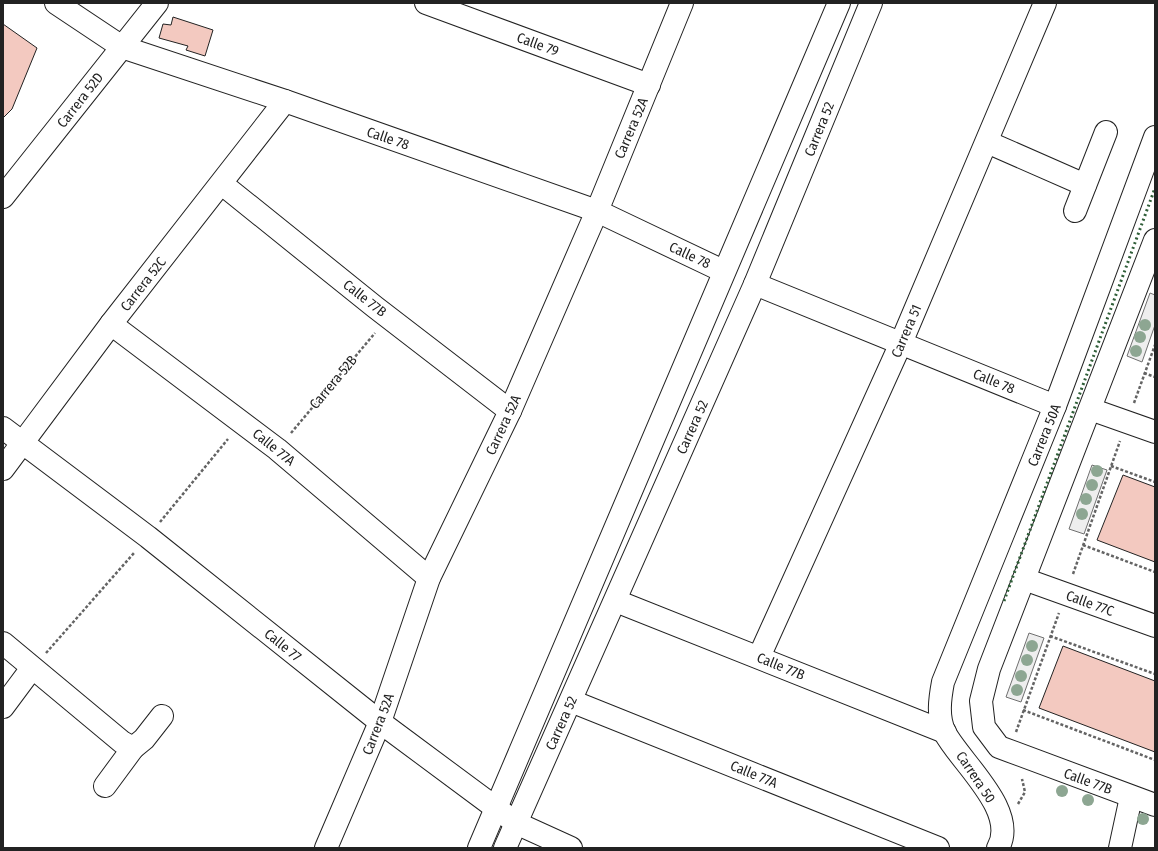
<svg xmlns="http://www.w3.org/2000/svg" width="1158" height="851" viewBox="0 0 1158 851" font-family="'Fira Sans Condensed',sans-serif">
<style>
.green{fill:#eee;stroke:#6f6f6f}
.building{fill:#f3c9c0;stroke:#222}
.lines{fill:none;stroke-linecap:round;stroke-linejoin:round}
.minor-casing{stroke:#222;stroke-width:24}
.major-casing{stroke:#222;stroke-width:24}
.path{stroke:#646464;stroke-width:2.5;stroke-dasharray:3 2;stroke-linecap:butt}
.minor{stroke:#fff;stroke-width:22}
.major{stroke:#fff;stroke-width:22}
.hedge{stroke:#2f5e38;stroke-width:3;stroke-dasharray:2 3;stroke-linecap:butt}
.tree{fill:#8da692}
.labels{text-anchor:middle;stroke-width:3;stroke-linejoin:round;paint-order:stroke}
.street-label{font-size:14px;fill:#222;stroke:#fff}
</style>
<rect width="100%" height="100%" fill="#fff"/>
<g class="green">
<path d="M1150 293 1155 295V325L1142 362 1127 356Z"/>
<path d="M1092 465 1107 470 1084 534 1069 529Z"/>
<path d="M1029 633 1044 638 1021 702 1006 697Z"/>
</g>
<g class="building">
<path d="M173 17 213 30 205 56 186 50 188 46 159 38 163 24 171 25Z"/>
<path d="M3 24 37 48 12 109 3 118Z"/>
<path d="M1123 475 1155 487V562L1097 540Z"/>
<path d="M1063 646 1155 681V752L1039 708Z"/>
</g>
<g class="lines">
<defs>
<g id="minor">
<path d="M56 3 122 47 285 101 597 211 723 271"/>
<path d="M426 3 649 85"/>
<path d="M987 142 1085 185"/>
<path d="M222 184 375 307 510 411"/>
<path d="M1075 211 1106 132"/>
<path d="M1155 240 989 669 981 701 984 727 999 747 1155 805"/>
<path d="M755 284 1055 406"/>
<path d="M111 324 277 449 429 578"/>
<path d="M1090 409 1155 432"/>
<path d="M3 428 148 537 380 722 516 823 571 848"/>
<path d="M3 469 111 324 285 101"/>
<path d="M1024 579 1155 626"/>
<path d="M616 601 945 732"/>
<path d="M3 643 122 742 133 748 144 739 162 716"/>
<path d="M759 657 901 343 1045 3"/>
<path d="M571 701 938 848"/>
<path d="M3 707 32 668"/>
<path d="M105 786 133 748"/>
<path d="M326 848 380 722 429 578 510 411 597 211 682 3"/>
<path d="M998 848C1019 811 961 763 945 733 937 717 940 698 943 682L1055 406 1155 137"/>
<path d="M1120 848 1131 797"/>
</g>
<g id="major">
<path d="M3 197 157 3"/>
<path d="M479 848 839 3"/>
<path d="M505 848 755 284 871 3"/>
</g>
</defs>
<use href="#minor" class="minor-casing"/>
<use href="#major" class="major-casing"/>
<g class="path">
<path d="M1144 373 1155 377"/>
<path d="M1134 403 1155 345"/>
<path d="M291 433 375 333"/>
<path d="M1111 466 1155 482"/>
<path d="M160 522 228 439"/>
<path d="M1083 545 1155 572"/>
<path d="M1073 574 1120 441"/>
<path d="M1050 636 1155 674"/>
<path d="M46 653 134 553"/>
<path d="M1023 710 1155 760"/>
<path d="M1016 732 1059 613"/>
<path d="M1018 804 1025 792 1022 779"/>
</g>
<use href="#minor" class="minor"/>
<use href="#major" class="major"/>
<path class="hedge" d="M1004 601 1155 188"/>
</g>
<g class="tree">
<circle cx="1145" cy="325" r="6"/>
<circle cx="1140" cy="337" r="6"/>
<circle cx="1136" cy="351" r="6"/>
<circle cx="1097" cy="471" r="6"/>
<circle cx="1092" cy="485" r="6"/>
<circle cx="1086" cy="499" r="6"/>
<circle cx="1082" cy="514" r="6"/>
<circle cx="1032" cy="646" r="6"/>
<circle cx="1027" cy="660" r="6"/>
<circle cx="1021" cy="676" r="6"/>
<circle cx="1017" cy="690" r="6"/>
<circle cx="1062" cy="791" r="6"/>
<circle cx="1088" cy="800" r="6"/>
<circle cx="1143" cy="819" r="6"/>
</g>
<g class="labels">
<g class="street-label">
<text transform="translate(538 44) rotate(20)" y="5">Calle 79</text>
<text transform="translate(80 100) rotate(-52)" y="5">Carrera 52D</text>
<text transform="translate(631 128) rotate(-67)" y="5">Carrera 52A</text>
<text transform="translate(819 129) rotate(-68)" y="5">Carrera 52</text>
<text transform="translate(388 138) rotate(19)" y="5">Calle 78</text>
<text transform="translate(690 255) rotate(25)" y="5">Calle 78</text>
<text transform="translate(143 284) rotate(-52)" y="5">Carrera 52C</text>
<text transform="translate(365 298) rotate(38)" y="5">Calle 77B</text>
<text transform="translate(906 331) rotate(-67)" y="5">Carrera 51</text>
<text transform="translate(994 381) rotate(22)" y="5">Calle 78</text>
<text transform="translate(333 382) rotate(-50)" y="5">Carrera 52B</text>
<text transform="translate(503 425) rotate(-65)" y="5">Carrera 52A</text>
<text transform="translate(692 427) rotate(-66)" y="5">Carrera 52</text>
<text transform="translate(1044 435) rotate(-68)" y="5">Carrera 50A</text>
<text transform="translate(274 447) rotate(39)" y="5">Calle 77A</text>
<text transform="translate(1090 603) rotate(20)" y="5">Calle 77C</text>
<text transform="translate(283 645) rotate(39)" y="5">Calle 77</text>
<text transform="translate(781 666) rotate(22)" y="5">Calle 77B</text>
<text transform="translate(561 723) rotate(-66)" y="5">Carrera 52</text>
<text transform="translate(378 724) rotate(-69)" y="5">Carrera 52A</text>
<text transform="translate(754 774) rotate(22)" y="5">Calle 77A</text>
<text transform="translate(976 777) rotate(56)" y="5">Carrera 50</text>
<text transform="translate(1088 781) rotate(20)" y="5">Calle 77B</text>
</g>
</g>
<rect width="1158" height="851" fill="none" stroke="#222222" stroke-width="8"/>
</svg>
